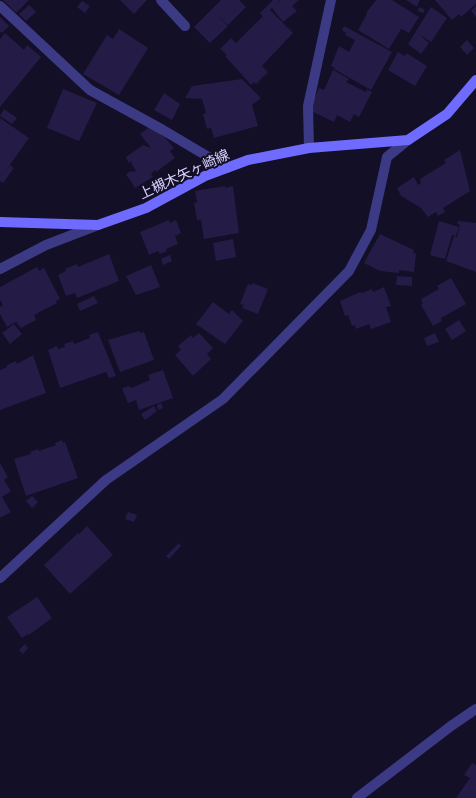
<svg xmlns="http://www.w3.org/2000/svg" width="476" height="798" viewBox="0 0 476 798" font-family="Commissioner,'Noto Sans JP',sans-serif">
<style>
.building{fill:#241b47}
.lines{fill:none;stroke-linecap:round;stroke-linejoin:round}
.minor{stroke:#3d3a85;stroke-width:10}
.secondary{stroke:#6f6bff;stroke-width:10}
.labels{text-anchor:middle;stroke-width:4;stroke-linejoin:round;paint-order:stroke}
.street-label{font-size:14px;fill:#d9d4ff;stroke:#130f26}
</style>
<rect width="100%" height="100%" fill="#130f26"/>
<g class="building">
<path d="M3 0H29L16 13Z"/>
<path d="M120 0H147L134 14Z"/>
<path d="M221 0H239L246 7 228 25 215 13 228 26 210 43 194 27Z"/>
<path d="M273 0H280L275 5 281 0H299L292 6 297 11 283 22 272 8 270 10 293 33 262 66 268 72 256 84 254 82 251 85 225 56 227 55 220 49 231 38 236 43 263 16 260 13Z"/>
<path d="M376 0H392L419 17 409 33 401 29 389 49 358 30 367 14 366 13Z"/>
<path d="M406 0H420L417 7Z"/>
<path d="M435 0H476V4L461 17 459 14 452 20Z"/>
<path d="M82 1 90 6 85 13 77 7Z"/>
<path d="M29 5 36 12 26 21 19 14Z"/>
<path d="M476 6V17L471 11Z"/>
<path d="M420 7 425 10 423 13 417 11Z"/>
<path d="M431 7 447 18 431 42 419 34 429 43 421 54 408 44Z"/>
<path d="M0 17 9 26 2 33 0 32Z"/>
<path d="M344 26 392 52 371 90 334 69 335 68 331 66 339 46 349 52 355 40 345 35 346 33 342 30Z"/>
<path d="M119 29 148 48 119 95 83 74 107 35 113 39Z"/>
<path d="M5 33 24 50 27 45 41 57 0 107V39Z"/>
<path d="M467 40 474 48 467 55 460 47Z"/>
<path d="M398 52 405 56 406 53 427 66 415 86 388 70Z"/>
<path d="M333 70 349 79 346 82 366 92 367 89 372 92 359 117 354 114 350 122 337 115 334 122 309 110 319 88 324 90Z"/>
<path d="M242 79 261 98 252 105 258 126 214 138 211 128 207 129 203 114 206 113 202 99 185 98 192 86Z"/>
<path d="M63 89 97 103 79 141 47 128Z"/>
<path d="M164 93 180 104 172 120 154 110Z"/>
<path d="M4 109 17 118 12 124 0 116Z"/>
<path d="M0 118 29 138 7 169 3 166 7 169 6 171 10 165 14 168 3 183 0 181Z"/>
<path d="M151 126 154 131 157 128 174 148 170 151 175 158 156 172 155 170 151 174 153 177 135 188 126 174 131 171 133 172 136 171 131 163 132 160 129 163 126 157 143 145 151 148 140 134Z"/>
<path d="M460 150 470 191 443 208 445 212 438 216 436 212 428 217 421 208 401 196 397 188 414 177 418 185 421 183 420 179 446 163 444 160Z"/>
<path d="M225 186V188L233 186 239 233 204 239 201 220H197L194 203 197 202 195 191Z"/>
<path d="M169 220 170 223 176 220 181 233 175 236 178 244 166 249 167 251 160 254 158 251 149 255 140 232Z"/>
<path d="M439 221 459 227 456 236 452 235 445 259 430 255Z"/>
<path d="M458 221 476 223V272L446 261 454 236 457 237 460 225 457 224Z"/>
<path d="M380 234 414 250 413 252 416 254 414 272 399 270V273L380 271 364 263Z"/>
<path d="M233 239 236 257 216 261 213 243Z"/>
<path d="M109 254 119 281 77 298 75 293 66 296 58 275 66 271 65 269 77 264 78 267Z"/>
<path d="M170 255 172 261 163 265 161 259Z"/>
<path d="M151 265 160 287 136 295 126 276Z"/>
<path d="M37 267 39 271 44 268 60 299 56 301 57 303 34 315 36 320 21 328 16 322 7 327 0 314V307L3 305 0 300V287Z"/>
<path d="M397 276 412 277V286L396 285Z"/>
<path d="M451 278 466 304 441 318 442 321 433 326 421 305 423 304 421 299 439 289 437 286Z"/>
<path d="M253 283 268 289 258 314 242 308 244 305 240 304 248 284 252 285Z"/>
<path d="M384 287 391 306 386 307 391 322 371 329 369 324 356 329 355 325 352 326 348 315 345 316 340 301 360 292 362 293 372 289 373 292Z"/>
<path d="M94 296 98 303 80 311 77 304Z"/>
<path d="M213 302 229 314 232 310 243 321 225 344 196 324Z"/>
<path d="M459 320 466 331 452 340 445 329Z"/>
<path d="M14 324 22 334 10 344 2 333Z"/>
<path d="M139 331 140 333 144 332 154 360 120 372 108 340Z"/>
<path d="M98 332 116 376 109 378 106 372 60 388 48 350 57 346 58 349 65 347 64 344 73 341 74 344 90 338 89 335Z"/>
<path d="M199 333 213 348 207 354 211 359 193 376 175 355 181 350 178 346 191 335 193 338Z"/>
<path d="M435 333 439 342 427 346 424 338Z"/>
<path d="M33 355 46 393 0 410V370L7 367V365L16 361 17 364Z"/>
<path d="M163 370 173 398 139 410 136 400 128 403 122 388 130 386 131 388 150 380 148 375Z"/>
<path d="M161 403 163 408 158 410 157 405Z"/>
<path d="M154 406 157 411 145 420 141 414Z"/>
<path d="M62 440 63 443 65 442 78 478 26 496 14 459 31 454 30 452 38 449 39 451 56 445 55 443Z"/>
<path d="M0 463 8 477 4 480 11 491 2 497 11 512 0 518Z"/>
<path d="M32 496 38 502 32 508 26 501Z"/>
<path d="M128 512 137 515 134 522 125 519Z"/>
<path d="M87 526 113 555 70 594 44 565 78 533 79 534Z"/>
<path d="M179 543 181 546 169 559 166 556Z"/>
<path d="M37 597 52 618 29 635 28 634 22 638 7 617Z"/>
<path d="M25 644 28 648 23 654 19 650Z"/>
<path d="M472 763 476 765V798H456L470 778 464 775Z"/>
</g>
<g class="lines">
<g class="minor">
<path d="M161 0 185 26"/>
<path d="M0 6 90 90 163 130 227 168"/>
<path d="M309 148 308 106 331 0"/>
<path d="M0 269 46 245 98 225"/>
<path d="M0 578 106 480 223 399 349 271 371 230 387 157 408 140"/>
<path d="M357 798 451 726 476 709"/>
</g>
<path class="secondary" d="M0 222 98 225 146 208 205 176 248 160 309 148 408 140 447 114 476 80"/>
</g>
<g class="labels">
<g class="street-label">
<text transform="translate(184 174) rotate(-25)" y="5">上槻木矢ヶ崎線</text>
</g>
</g>
</svg>
